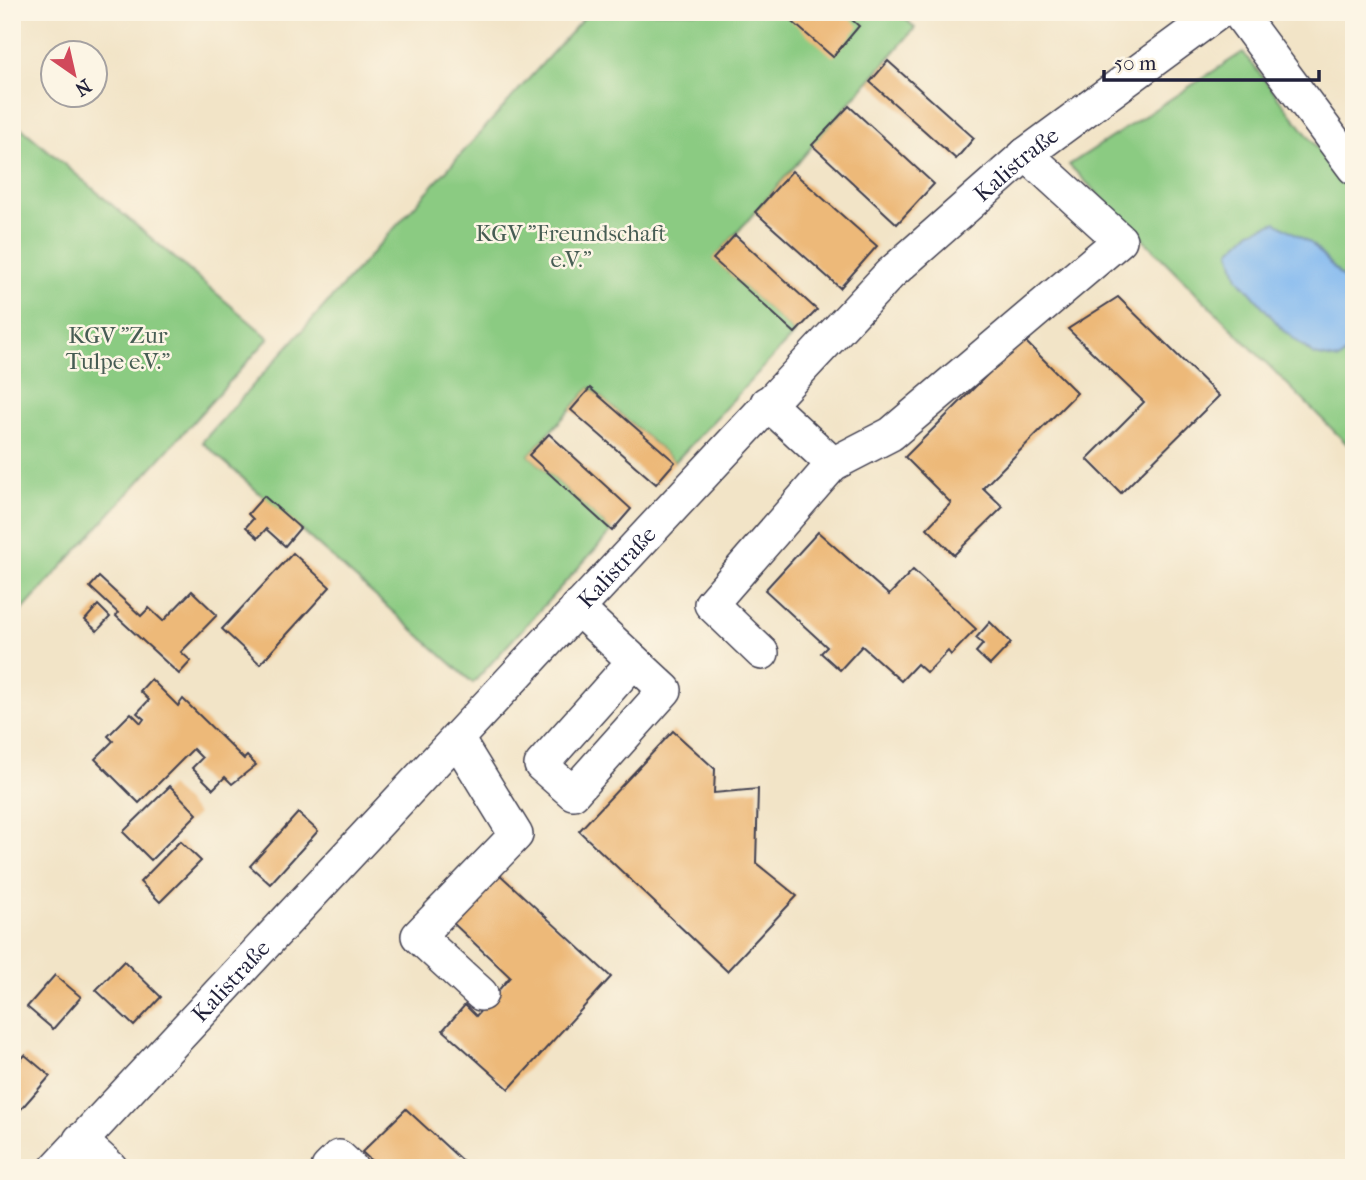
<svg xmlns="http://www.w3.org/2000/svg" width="1366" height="1180" viewBox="0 0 1366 1180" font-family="'IM FELL French Canon',serif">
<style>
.green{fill:#8bcb82;stroke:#56765e;stroke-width:2}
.water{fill:#80b8f0;stroke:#516d96;stroke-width:2}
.building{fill:#edb979}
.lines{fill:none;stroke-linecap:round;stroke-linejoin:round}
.minor-casing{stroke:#413f50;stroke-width:36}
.minor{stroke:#fff;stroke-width:33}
.labels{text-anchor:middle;stroke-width:5;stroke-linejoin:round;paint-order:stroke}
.street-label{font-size:23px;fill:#22223b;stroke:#fcf5e5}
.park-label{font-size:23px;fill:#475d54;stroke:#fcf5e5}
</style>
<rect width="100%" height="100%" fill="#fcf5e5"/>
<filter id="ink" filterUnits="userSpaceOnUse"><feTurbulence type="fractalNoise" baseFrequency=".0143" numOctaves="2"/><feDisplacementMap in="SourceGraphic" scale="14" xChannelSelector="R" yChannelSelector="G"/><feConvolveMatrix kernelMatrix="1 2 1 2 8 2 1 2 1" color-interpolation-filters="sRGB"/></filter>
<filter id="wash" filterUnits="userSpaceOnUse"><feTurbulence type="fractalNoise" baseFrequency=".00686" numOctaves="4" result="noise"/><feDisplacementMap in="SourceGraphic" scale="28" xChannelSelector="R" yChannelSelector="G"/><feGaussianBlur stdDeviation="1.57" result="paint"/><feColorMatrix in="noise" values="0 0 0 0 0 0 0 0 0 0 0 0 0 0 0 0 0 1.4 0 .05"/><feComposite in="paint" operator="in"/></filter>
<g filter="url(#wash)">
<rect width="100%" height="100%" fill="#f2e4c7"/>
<g class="green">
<path d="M589 12H899L915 28 714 259 795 333 675 462 590 388 529 455 612 531 473 683 202 442Z"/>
<path d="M1243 52 1354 195V451L1069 165Z"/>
<path d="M12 120 269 338 12 622Z"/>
</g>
<path class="water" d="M1276 222 1312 244 1354 290V345L1339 360 1314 355 1283 330 1238 278 1230 251 1251 231Z"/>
<g id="blocks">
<g class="building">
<path d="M793 12H843L859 26 833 57 788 18Z"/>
<path d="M888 61 974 138 956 159 870 82Z"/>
<path d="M849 106 934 184 897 224 812 145Z"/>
<path d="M792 171 877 246 840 288 755 212Z"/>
<path d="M735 235 817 310 795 333 713 259Z"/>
<path d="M1118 297 1219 396 1121 493 1087 459 1144 402 1068 329Z"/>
<path d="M1023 339 1077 393 983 488 1003 507 954 555 927 528 951 503 905 457Z"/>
<path d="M590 388 675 462 656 484 571 410Z"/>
<path d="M549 434 631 509 612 531 529 455Z"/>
<path d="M264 496 300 528 285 546 266 529 258 538 246 527 253 519 248 514Z"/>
<path d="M818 532 889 595 913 570 976 629 951 655 948 651 927 673 917 664 901 681 862 646 840 670 821 653 827 647 765 590Z"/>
<path d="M293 553 330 587 260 664 222 629Z"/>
<path d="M99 577 141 616 149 608 163 621 192 591 217 615 181 652 191 661 179 674 116 616 118 613 90 587Z"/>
<path d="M98 605 110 617 97 631 85 620Z"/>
<path d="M990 622 1011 643 990 665 976 652 983 644 976 638Z"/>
<path d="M151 679 178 706 183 699 244 759 247 756 256 765 232 784 225 777 213 789 192 768 202 758 193 749 139 803 95 759 113 741 108 736 131 713 141 723 144 719 137 713 149 700 140 691Z"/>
<path d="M673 731 715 769 714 793 758 789 756 863 797 896 727 971 579 831Z"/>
<path d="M170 786 197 814 151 860 123 832Z"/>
<path d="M298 813 318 831 270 884 250 866Z"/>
<path d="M180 841 201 861 160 902 140 882Z"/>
<path d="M497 872 611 977 509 1089 443 1030 465 1005 476 1016 510 977 452 922Z"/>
<path d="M124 961 161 997 134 1026 96 990Z"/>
<path d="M55 975 81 997 53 1029 27 1007Z"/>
<path d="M25 1055 50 1076 15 1116 12 1069Z"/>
<path d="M406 1109 470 1168H379L362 1152Z"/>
</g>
</g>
</g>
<g filter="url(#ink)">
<use href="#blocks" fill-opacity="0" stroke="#413f50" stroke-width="2"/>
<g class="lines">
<defs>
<g id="minor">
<path d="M1238 12 1354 168"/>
<path d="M767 403 833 464 891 434 1120 240 1026 154"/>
<path d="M577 608 665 690 573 793 541 765 634 661"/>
<path d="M762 653 711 604 833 464"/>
<path d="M457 739 516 835 418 936 481 994"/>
<path d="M80 1140 111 1168"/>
<path id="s1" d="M56 1168 890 274 1026 154 1219 12"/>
<path d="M328 1168 339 1157 351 1168"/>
</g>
</defs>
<use href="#minor" class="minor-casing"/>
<use href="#minor" class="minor"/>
</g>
</g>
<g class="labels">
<g class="street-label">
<text dy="8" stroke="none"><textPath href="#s1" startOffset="1390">Kalistraße</textPath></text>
<text dy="8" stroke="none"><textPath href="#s1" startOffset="822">Kalistraße</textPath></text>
<text dy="8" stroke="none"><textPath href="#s1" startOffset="256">Kalistraße</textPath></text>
</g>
<g class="park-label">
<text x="571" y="241">KGV "Freundschaft<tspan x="571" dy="26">e.V."</tspan></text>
<text x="118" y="343">KGV "Zur<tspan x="118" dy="26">Tulpe e.V."</tspan></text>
</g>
</g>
<rect width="1366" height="1180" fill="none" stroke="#fcf5e5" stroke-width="42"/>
<g transform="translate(74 74) rotate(146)"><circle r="33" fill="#fcf5e5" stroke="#a5a1a1" stroke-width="2"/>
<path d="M0-5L12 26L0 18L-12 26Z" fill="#d1495b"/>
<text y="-10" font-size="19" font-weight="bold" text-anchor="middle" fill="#22223b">N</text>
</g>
<path d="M1104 70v10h215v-10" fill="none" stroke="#22223b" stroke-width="3.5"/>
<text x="1114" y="70" font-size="21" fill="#22223b" stroke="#fcf5e5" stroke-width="5" paint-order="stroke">50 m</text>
</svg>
